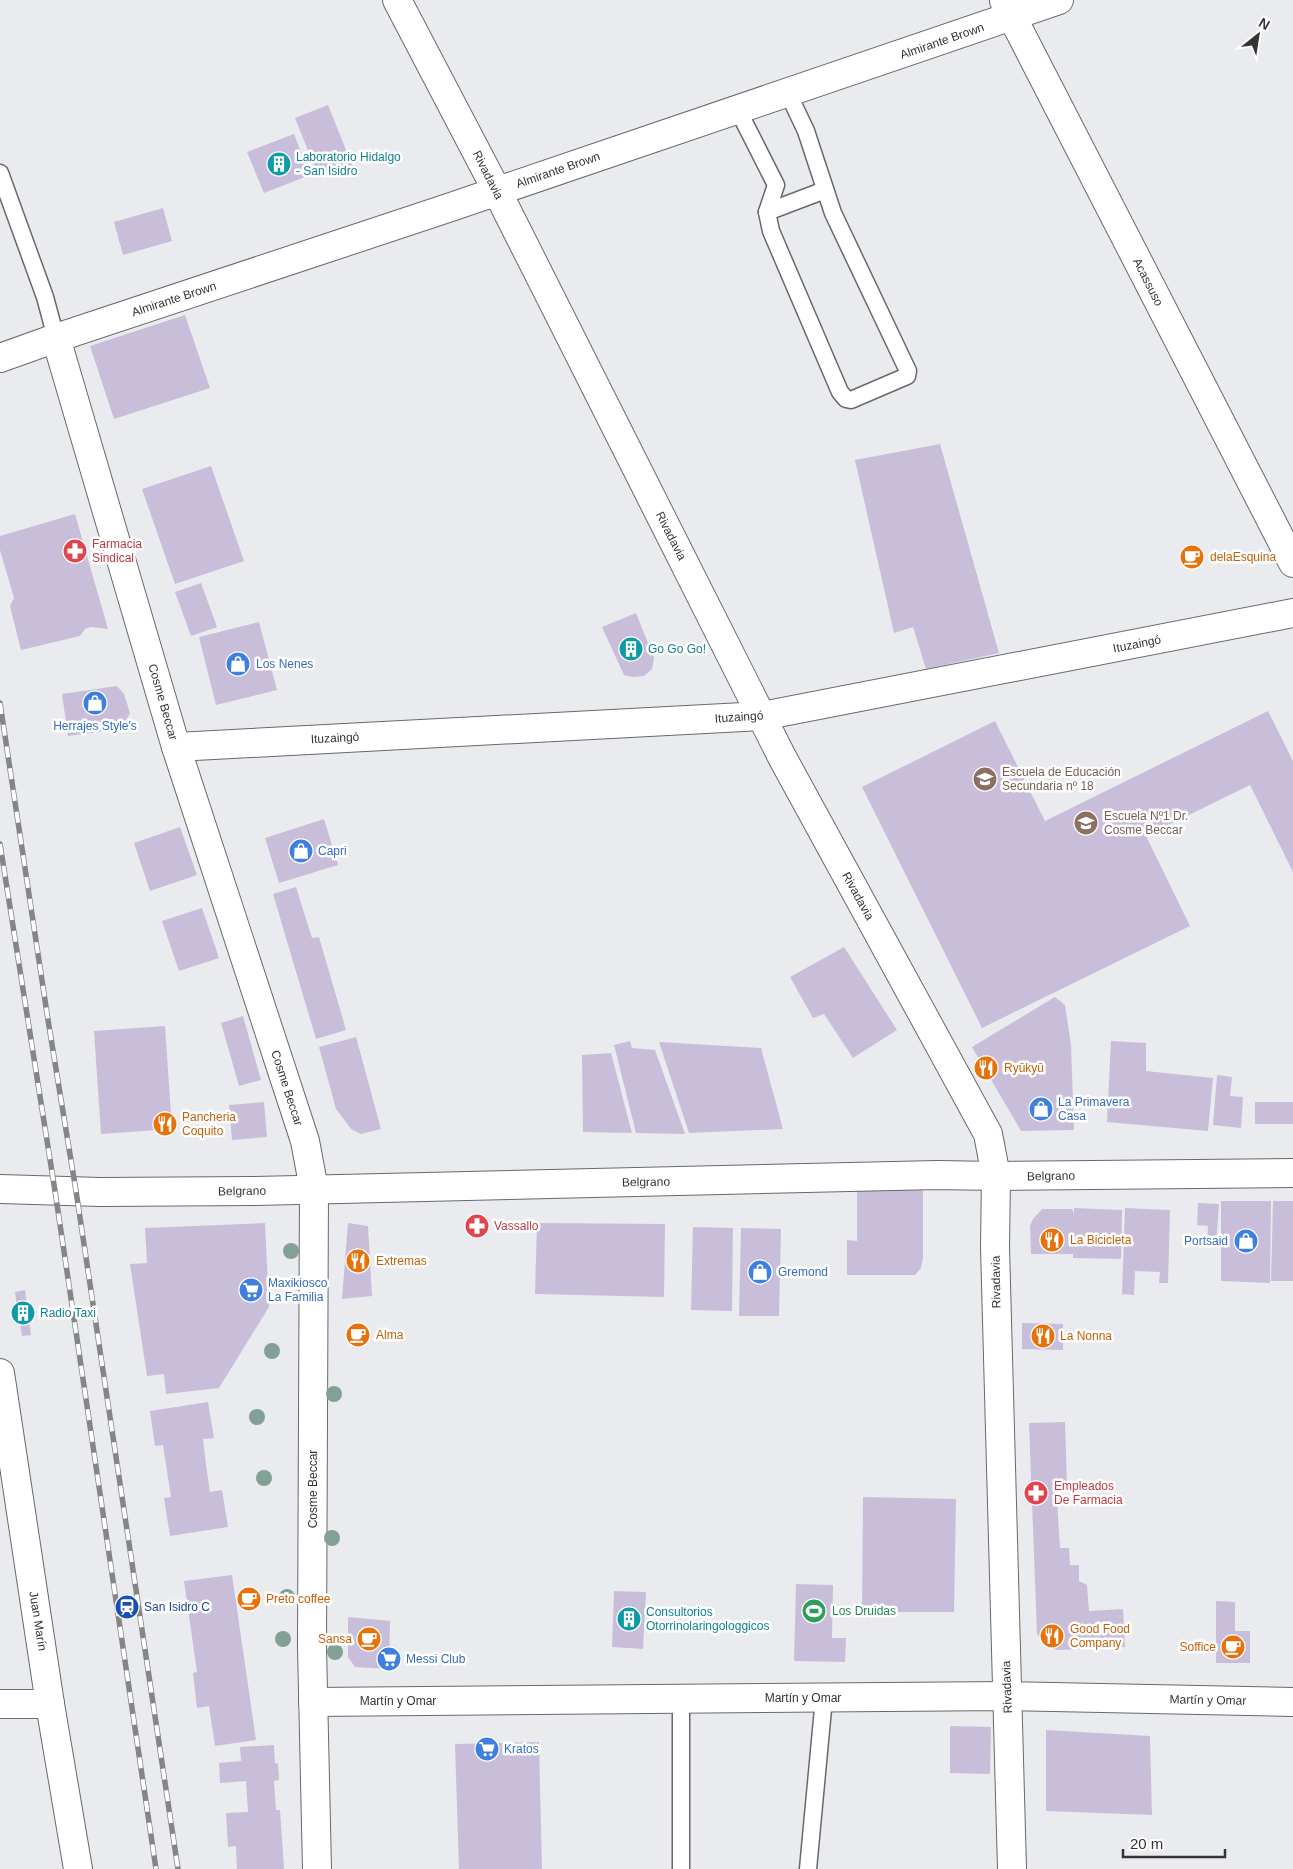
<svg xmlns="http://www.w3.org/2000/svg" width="1293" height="1869" viewBox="0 0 1293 1869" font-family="Arial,sans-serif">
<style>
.building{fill:#c9beda}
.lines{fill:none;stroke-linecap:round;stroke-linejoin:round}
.lane-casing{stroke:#68696c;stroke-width:19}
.street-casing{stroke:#68696c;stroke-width:30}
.lane{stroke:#fff;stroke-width:16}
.street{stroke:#fff;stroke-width:28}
.rail-casing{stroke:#848587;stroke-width:5.5}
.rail{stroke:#fff;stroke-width:4;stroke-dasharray:11;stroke-linecap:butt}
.tree{fill:#82a095}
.labels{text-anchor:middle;stroke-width:5;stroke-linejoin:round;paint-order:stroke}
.street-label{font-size:12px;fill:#343435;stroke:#fff}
.culture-label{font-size:12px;fill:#0d838f;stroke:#fff;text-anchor:start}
.health-label{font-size:12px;fill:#be3a42;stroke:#fff;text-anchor:start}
.food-label{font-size:12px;fill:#c56008;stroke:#fff;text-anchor:start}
.shop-label{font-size:12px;fill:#366cbe;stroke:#fff;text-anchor:start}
.education-label{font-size:12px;fill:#785e54;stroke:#fff;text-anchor:start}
.transit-label{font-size:12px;fill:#164399;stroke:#fff;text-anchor:start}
.leisure-label{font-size:12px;fill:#27864d;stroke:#fff;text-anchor:start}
</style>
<rect width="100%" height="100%" fill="#eaebef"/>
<g class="building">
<path d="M328 105 352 165 319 178 295 118Z"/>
<path d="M294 134 310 175 264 193 247 152Z"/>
<path d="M163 208 172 241 123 255 114 222Z"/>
<path d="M185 315 210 388 114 419 90 346Z"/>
<path d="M940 444 999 653 926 669 913 627 894 633 855 460Z"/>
<path d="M211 466 244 561 175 584 142 489Z"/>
<path d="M75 514 108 629 91 627 85 629 80 636 21 650 10 606 14 598 0 550V536Z"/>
<path d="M201 583 217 627 191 636 175 592Z"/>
<path d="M636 613 654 658 652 669 644 676 633 677 624 675 602 627Z"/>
<path d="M259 622 277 690 216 705 199 637Z"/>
<path d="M117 686 124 694 130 713 121 729 68 736 62 694Z"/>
<path d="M1268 711 1293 761V872L1250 785 1146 836 1190 926 982 1028 862 787 995 721 1045 821Z"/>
<path d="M324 819 338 865 279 883 265 838Z"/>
<path d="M180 827 197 875 150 891 134 843Z"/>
<path d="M296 887 312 938 319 937 346 1030 316 1039 273 894Z"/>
<path d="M202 908 219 958 179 971 162 921Z"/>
<path d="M844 947 897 1030 853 1058 824 1014 813 1018 790 977Z"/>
<path d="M1055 997 1065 1005 1071 1045 1074 1130 1021 1131 972 1047Z"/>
<path d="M243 1016 261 1080 239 1086 221 1023Z"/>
<path d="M165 1026 172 1129 101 1134 94 1031Z"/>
<path d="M356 1037 381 1129 361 1134 351 1129 336 1109 319 1047Z"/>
<path d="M630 1041 632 1048 655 1050 685 1134 636 1133 614 1045Z"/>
<path d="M1111 1041 1146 1043V1071L1213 1078 1208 1131 1107 1122Z"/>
<path d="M659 1042 761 1048 783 1129 689 1133Z"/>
<path d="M611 1053 632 1133 583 1132 582 1055Z"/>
<path d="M1217 1075 1232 1077 1230 1096 1243 1097 1241 1128 1213 1125Z"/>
<path d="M264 1102 267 1137 232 1140 229 1105Z"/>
<rect x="1255" y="1102" width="38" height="22"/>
<path d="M857 1178 923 1179V1258L921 1268 915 1275H847V1240L857 1241Z"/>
<path d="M1221 1201H1271L1270 1283 1221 1281Z"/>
<path d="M1273 1201H1293V1281H1271Z"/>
<path d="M1198 1203 1219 1204 1216 1247 1207 1246 1208 1226 1197 1225Z"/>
<path d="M1074 1208 1122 1210 1121 1259 1073 1258V1254H1031L1030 1226 1033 1219 1042 1209H1072L1074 1214Z"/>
<path d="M1125 1208 1170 1210 1168 1283H1159L1160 1272 1135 1271 1134 1295 1122 1294Z"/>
<path d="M265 1223 269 1307 219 1388 166 1394 164 1374 147 1376 130 1264 147 1263 145 1228Z"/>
<path d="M348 1223 368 1226 372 1296 342 1299Z"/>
<path d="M537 1223 665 1224 664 1297 535 1294Z"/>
<path d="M693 1227 733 1228 732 1311 691 1310Z"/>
<path d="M741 1228 781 1229 779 1316H739Z"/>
<path d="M25 1290 31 1335 22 1336 15 1292Z"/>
<path d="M1022 1323 1063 1324V1350L1022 1349Z"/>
<path d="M208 1402 214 1438 203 1439 206 1465 210 1492 222 1490 228 1527 170 1536 164 1498 171 1497 163 1445 155 1446 150 1411Z"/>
<path d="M1065 1422 1067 1483H1056L1060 1548H1069L1070 1565H1079V1581L1087 1585 1089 1611 1123 1609 1125 1647 1057 1650 1048 1647 1037 1634 1029 1423Z"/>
<path d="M863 1497 956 1499 954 1612H862Z"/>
<path d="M232 1575 256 1740 215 1746 209 1706 197 1708 193 1673 197 1672 184 1581Z"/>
<path d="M796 1584 833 1585 832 1638H846L845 1662 794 1661Z"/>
<path d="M614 1591 646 1592 643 1649 612 1647Z"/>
<path d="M1216 1601 1235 1602V1631H1250V1663H1216Z"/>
<path d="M348 1617 390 1621 389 1669 355 1667 348 1657Z"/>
<path d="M950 1726 991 1727 990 1774 950 1773Z"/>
<path d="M1046 1730 1150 1736 1152 1815 1046 1811Z"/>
<path d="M539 1742 542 1869H459L455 1744Z"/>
<path d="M274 1745 275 1764 278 1763 279 1780 274 1781 276 1810H280L284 1869H237L236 1846 228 1847 226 1813 248 1812 246 1781 220 1783 219 1763 241 1761 240 1747Z"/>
</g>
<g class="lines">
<defs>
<g id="lane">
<path d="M738 110 776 185 767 212 771 231 840 392 846 399 851 400 907 376 908 371 833 213 806 131 788 93"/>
<path d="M0 173 45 297 56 338"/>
<path d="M767 212 825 190"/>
<path d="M681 1699V1869"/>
<path d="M808 1869 824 1698"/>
</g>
<g id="street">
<path d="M397 0 497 191 782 757 988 1134 996 1176 995 1247 1012 1869"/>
<path d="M1004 1 1293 563"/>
<path d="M56 338 176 747 305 1141 314 1189 312 1647 317 1869"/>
<path d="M0 358 56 338 448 208 1059 0"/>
<path d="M176 747 762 716 1293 613"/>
<path d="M0 1189 100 1192 255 1191 937 1175 996 1176 1293 1173"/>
<path d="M0 1373 50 1704 78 1869"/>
<path d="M313 1702 1008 1696 1293 1702"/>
<path d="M0 1704H50"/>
</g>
</defs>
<use href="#lane" class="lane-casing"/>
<use href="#street" class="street-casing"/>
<use href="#lane" class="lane"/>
<use href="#street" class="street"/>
<defs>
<g id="rail">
<path d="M0 703 48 1020 76 1191 178 1869"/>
<path d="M0 844 55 1191 156 1869"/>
</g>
</defs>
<use href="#rail" class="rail-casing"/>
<use href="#rail" class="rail"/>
</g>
<g class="tree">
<circle cx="291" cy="1251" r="8"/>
<circle cx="272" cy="1351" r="8"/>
<circle cx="334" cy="1394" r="8"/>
<circle cx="257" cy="1417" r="8"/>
<circle cx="264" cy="1478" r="8"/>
<circle cx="332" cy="1538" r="8"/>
<circle cx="287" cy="1597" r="8"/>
<circle cx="283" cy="1639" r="8"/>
<circle cx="335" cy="1652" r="8"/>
</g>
<defs>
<symbol id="building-disc" viewBox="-11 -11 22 22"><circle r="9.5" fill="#0f9aa8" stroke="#fff"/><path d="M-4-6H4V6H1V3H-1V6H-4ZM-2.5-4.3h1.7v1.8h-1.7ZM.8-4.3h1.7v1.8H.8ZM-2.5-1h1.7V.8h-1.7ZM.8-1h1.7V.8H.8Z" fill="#fff"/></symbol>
<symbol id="pharmacy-disc" viewBox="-11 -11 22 22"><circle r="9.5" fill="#e0444e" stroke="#fff"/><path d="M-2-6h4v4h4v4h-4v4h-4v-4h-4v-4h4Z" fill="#fff"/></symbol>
<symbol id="cafe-disc" viewBox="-11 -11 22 22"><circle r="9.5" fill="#e8710a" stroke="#fff"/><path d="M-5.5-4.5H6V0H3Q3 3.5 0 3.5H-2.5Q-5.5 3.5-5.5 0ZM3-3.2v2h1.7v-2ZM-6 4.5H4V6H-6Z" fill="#fff"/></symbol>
<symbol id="shop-disc" viewBox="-11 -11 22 22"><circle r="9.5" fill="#3f7fe0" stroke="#fff"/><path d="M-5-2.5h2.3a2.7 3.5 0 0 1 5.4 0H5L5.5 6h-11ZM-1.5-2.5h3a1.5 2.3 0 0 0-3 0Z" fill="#fff"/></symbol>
<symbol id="school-disc" viewBox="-11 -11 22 22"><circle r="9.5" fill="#8d6e63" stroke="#fff"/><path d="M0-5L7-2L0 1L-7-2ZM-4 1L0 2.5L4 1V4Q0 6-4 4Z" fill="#fff"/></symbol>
<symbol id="restaurant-disc" viewBox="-11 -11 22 22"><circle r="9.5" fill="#e8710a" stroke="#fff"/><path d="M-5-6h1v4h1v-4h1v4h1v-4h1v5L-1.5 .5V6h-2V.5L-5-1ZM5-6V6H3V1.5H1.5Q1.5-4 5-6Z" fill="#fff"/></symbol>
<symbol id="supermarket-disc" viewBox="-11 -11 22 22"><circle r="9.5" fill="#3f7fe0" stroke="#fff"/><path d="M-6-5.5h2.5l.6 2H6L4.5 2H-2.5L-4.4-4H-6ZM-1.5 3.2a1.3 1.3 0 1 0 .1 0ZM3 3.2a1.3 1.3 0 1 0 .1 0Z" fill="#fff"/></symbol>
<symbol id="station-disc" viewBox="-11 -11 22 22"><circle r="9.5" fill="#1a4fb4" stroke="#fff"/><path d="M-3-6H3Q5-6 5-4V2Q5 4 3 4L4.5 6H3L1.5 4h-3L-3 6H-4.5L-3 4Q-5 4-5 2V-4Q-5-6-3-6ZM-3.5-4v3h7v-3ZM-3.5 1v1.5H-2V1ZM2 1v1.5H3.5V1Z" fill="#fff"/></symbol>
<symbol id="stadium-disc" viewBox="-11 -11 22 22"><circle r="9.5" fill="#2e9e5b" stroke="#fff"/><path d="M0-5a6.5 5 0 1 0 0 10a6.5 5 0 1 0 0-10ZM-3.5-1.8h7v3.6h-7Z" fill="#fff"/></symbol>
</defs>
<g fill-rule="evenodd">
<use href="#building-disc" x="265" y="150" width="28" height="28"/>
<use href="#pharmacy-disc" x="61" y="537" width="28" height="28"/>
<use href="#cafe-disc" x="1178" y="543" width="28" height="28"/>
<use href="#building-disc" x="617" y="635" width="28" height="28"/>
<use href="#shop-disc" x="224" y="650" width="28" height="28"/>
<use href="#shop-disc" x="81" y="689" width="28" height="28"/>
<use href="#school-disc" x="971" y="765" width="28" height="28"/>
<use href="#school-disc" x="1072" y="809" width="28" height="28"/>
<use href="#shop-disc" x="287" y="837" width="28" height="28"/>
<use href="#restaurant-disc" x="972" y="1054" width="28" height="28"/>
<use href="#shop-disc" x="1027" y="1095" width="28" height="28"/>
<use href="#restaurant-disc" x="151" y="1110" width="28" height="28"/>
<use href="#pharmacy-disc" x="463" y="1212" width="28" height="28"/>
<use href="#restaurant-disc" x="1038" y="1226" width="28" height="28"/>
<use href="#shop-disc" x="1232" y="1227" width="28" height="28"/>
<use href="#restaurant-disc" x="344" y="1247" width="28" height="28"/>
<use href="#shop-disc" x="746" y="1258" width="28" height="28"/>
<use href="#supermarket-disc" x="237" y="1276" width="28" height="28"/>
<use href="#building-disc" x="9" y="1299" width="28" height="28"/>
<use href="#cafe-disc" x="344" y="1321" width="28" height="28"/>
<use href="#restaurant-disc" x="1029" y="1322" width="28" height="28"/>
<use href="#pharmacy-disc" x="1022" y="1479" width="28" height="28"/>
<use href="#cafe-disc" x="235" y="1585" width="28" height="28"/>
<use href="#station-disc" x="113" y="1593" width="28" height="28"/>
<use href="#stadium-disc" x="800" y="1597" width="28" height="28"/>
<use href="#building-disc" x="615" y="1605" width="28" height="28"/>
<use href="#restaurant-disc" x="1038" y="1622" width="28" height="28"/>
<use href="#cafe-disc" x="355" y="1625" width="28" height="28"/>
<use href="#cafe-disc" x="1219" y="1633" width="28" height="28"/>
<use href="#supermarket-disc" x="375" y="1645" width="28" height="28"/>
<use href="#supermarket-disc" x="473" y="1735" width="28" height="28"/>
</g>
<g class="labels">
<g class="street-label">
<text transform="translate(942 41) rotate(-19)" y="4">Almirante Brown</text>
<text transform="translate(558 170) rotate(-19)" y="4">Almirante Brown</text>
<text transform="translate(488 175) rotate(63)" y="4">Rivadavia</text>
<text transform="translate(1148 282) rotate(63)" y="4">Acassuso</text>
<text transform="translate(174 299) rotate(-18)" y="4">Almirante Brown</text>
<text transform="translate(671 536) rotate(63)" y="4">Rivadavia</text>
<text transform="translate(1137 644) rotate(-11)" y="4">Ituzaingó</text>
<text transform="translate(163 702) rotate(74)" y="4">Cosme Beccar</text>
<text transform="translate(739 717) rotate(-4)" y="4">Ituzaingó</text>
<text transform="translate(335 738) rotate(-3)" y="4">Ituzaingó</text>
<text transform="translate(858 896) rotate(61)" y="4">Rivadavia</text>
<text transform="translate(287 1088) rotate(72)" y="4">Cosme Beccar</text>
<text transform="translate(1051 1176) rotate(-1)" y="4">Belgrano</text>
<text transform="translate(646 1182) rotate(-1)" y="4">Belgrano</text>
<text transform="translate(242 1191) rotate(-1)" y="4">Belgrano</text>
<text transform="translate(996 1282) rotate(-91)" y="4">Rivadavia</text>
<text transform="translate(313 1489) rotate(-90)" y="4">Cosme Beccar</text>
<text transform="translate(38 1621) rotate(81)" y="4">Juan Marín</text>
<text transform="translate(1007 1687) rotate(-92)" y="4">Rivadavia</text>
<text x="803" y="1702">Martín y Omar</text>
<text transform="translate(1208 1700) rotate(1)" y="4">Martín y Omar</text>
<text x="398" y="1705">Martín y Omar</text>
</g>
<g class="culture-label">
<text x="296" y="161">Laboratorio Hidalgo<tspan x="296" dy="14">- San Isidro</tspan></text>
<text x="648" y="653">Go Go Go!</text>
<text x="40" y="1317">Radio Taxi</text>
<text x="646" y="1616">Consultorios<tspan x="646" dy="14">Otorrinolaringologgicos</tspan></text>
</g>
<g class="health-label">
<text x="92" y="548">Farmacia<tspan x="92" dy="14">Sindical</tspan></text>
<text x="494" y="1230">Vassallo</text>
<text x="1054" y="1490">Empleados<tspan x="1054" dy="14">De Farmacia</tspan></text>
</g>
<g class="food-label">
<text x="1210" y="561">delaEsquina</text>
<text x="1004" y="1072">Ryūkyū</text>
<text x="182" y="1121">Pancheria<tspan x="182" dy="14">Coquito</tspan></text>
<text x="1070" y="1244">La Bicicleta</text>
<text x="376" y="1265">Extremas</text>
<text x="376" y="1339">Alma</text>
<text x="1060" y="1340">La Nonna</text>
<text x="266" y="1603">Preto coffee</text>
<text x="1070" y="1633">Good Food<tspan x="1070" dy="14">Company</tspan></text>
<text x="352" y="1643" text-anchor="end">Sansa</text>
<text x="1216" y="1651" text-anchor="end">Soffice</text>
</g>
<g class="shop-label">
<text x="256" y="668">Los Nenes</text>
<text x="95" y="730" text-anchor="middle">Herrajes Style's</text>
<text x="318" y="855">Capri</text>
<text x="1058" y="1106">La Primavera<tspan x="1058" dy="14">Casa</tspan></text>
<text x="1228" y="1245" text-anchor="end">Portsaid</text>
<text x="778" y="1276">Gremond</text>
<text x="268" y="1287">Maxikiosco<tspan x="268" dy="14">La Familia</tspan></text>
<text x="406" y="1663">Messi Club</text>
<text x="504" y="1753">Kratos</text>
</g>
<g class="education-label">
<text x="1002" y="776">Escuela de Educación<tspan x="1002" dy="14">Secundaria nº 18</tspan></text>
<text x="1104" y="820">Escuela Nº1 Dr.<tspan x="1104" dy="14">Cosme Beccar</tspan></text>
</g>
<g class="transit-label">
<text x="144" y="1611">San Isidro C</text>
</g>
<g class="leisure-label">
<text x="832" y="1615">Los Druidas</text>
</g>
</g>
<g transform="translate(1258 35) rotate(30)" stroke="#ffffff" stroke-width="4" paint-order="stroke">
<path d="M0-4L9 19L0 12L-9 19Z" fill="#343435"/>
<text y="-8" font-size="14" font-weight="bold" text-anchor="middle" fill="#343435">N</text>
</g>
<path d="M1123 1849v8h102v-8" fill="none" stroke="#343435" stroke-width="2.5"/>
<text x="1130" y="1849" font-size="15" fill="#343435" stroke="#ffffff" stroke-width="4" paint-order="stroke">20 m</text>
</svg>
